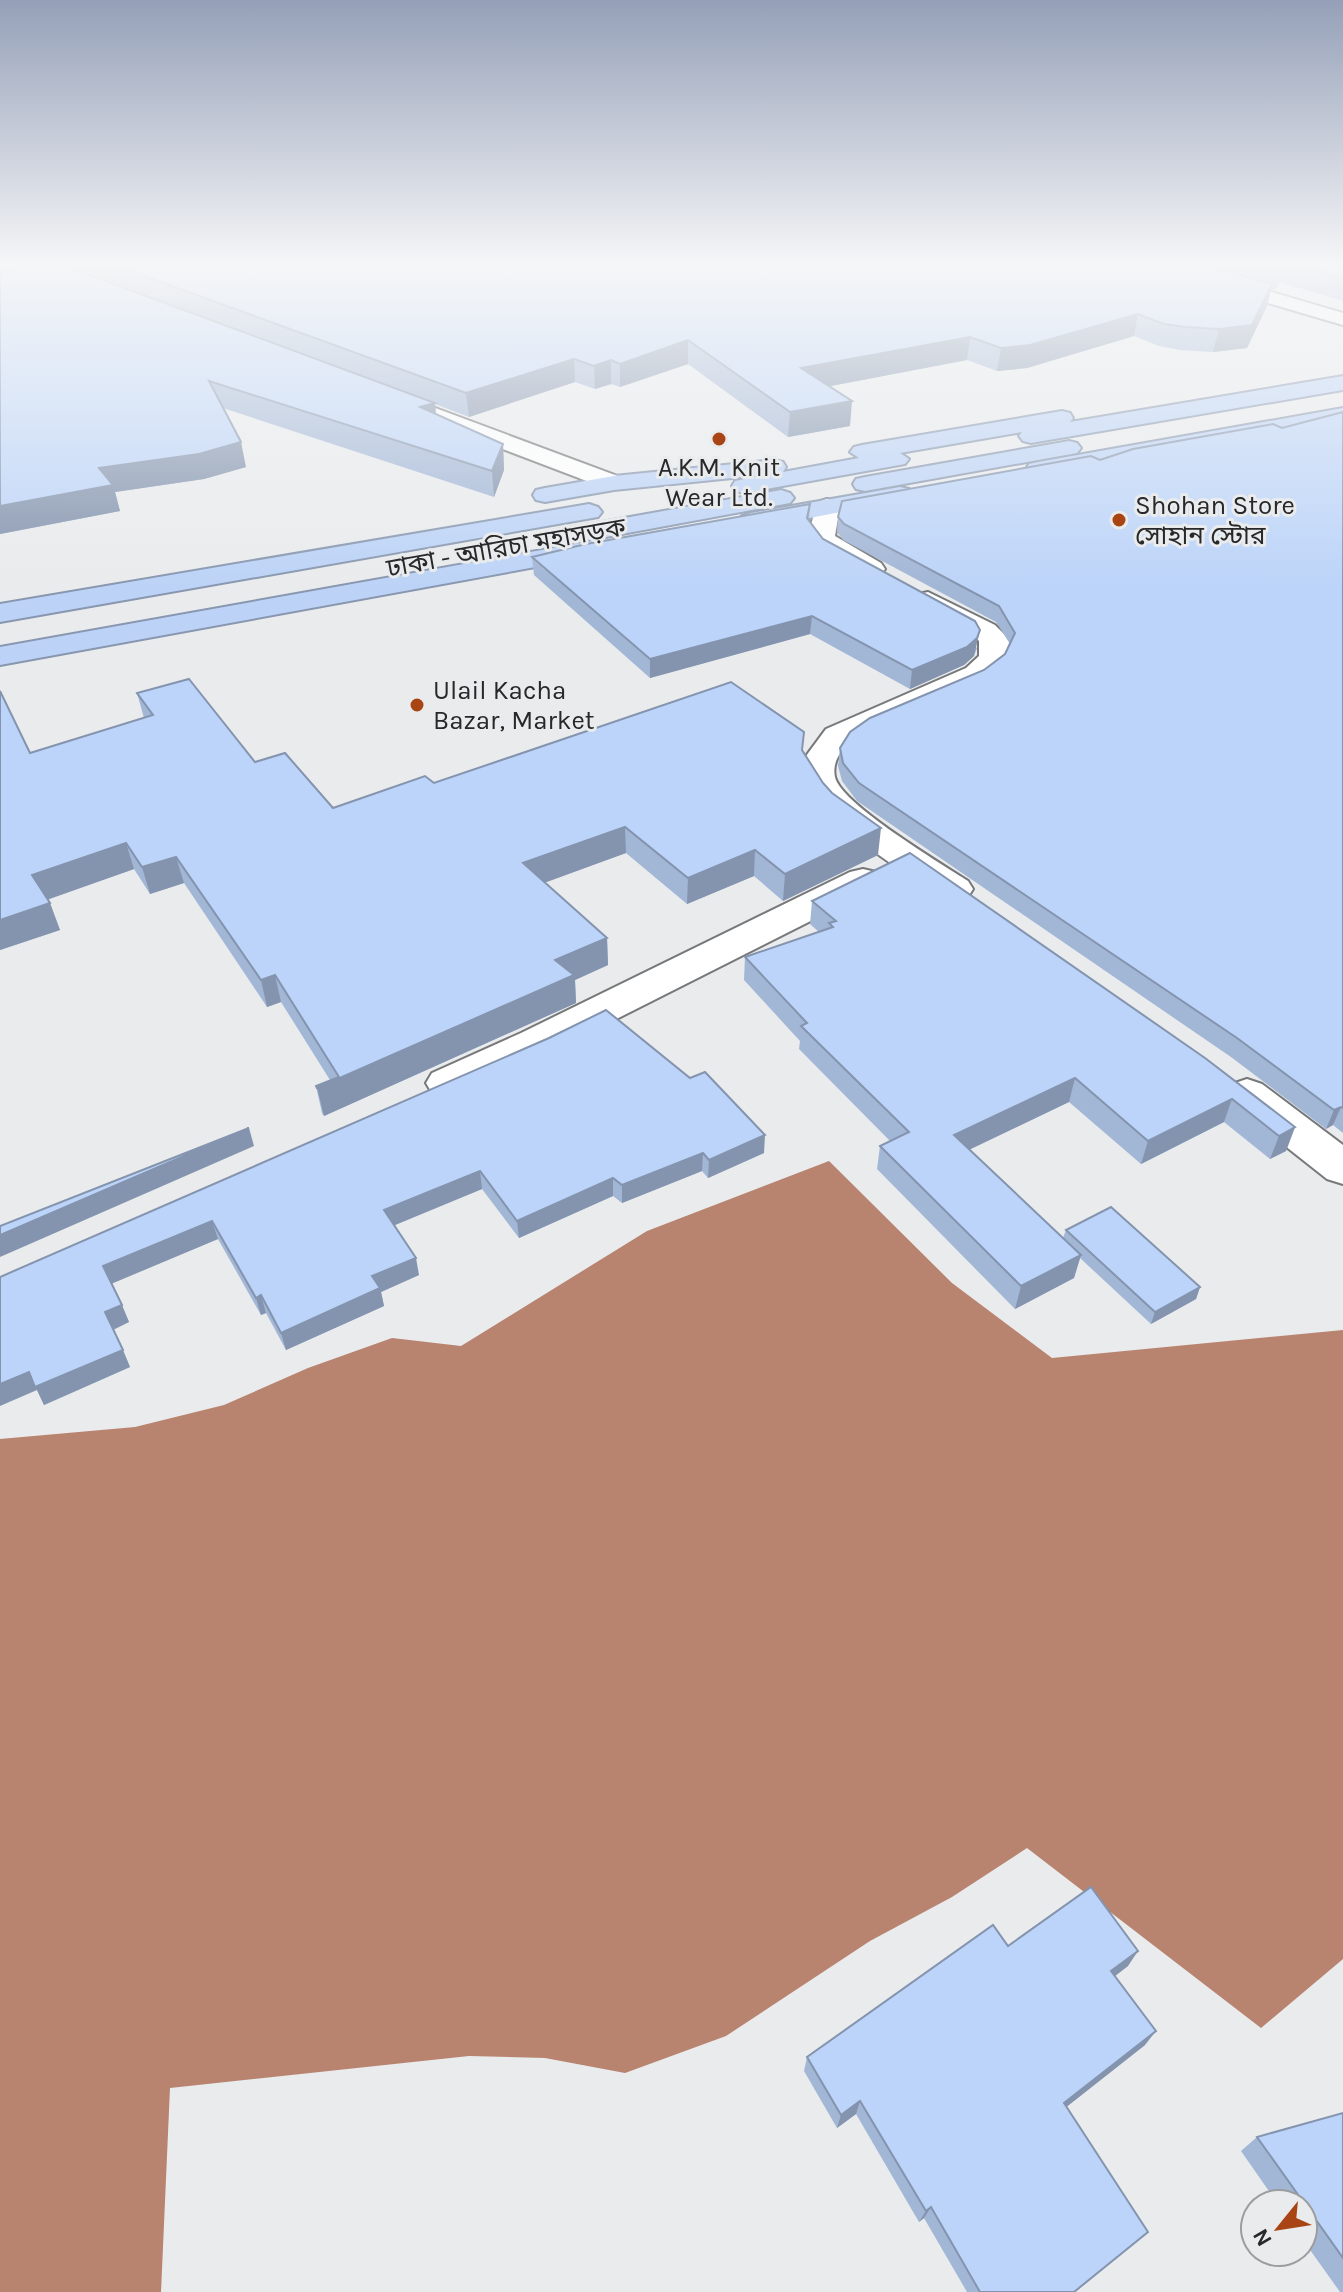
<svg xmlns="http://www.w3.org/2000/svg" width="1343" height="2292" viewBox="0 0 1343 2292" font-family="Karla,'Noto Sans Bengali',sans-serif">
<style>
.water{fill:#b8836f}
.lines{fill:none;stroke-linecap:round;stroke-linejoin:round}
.minor-casing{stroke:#76787a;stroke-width:4}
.highway-casing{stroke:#8897af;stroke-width:4}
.minor{fill:#fff;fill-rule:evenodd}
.highway{fill:#bcd3f7;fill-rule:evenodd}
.wall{fill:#a2b6d6}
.shaded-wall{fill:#8494ae}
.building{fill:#bcd4f9;stroke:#8494ae;stroke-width:2}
.poi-dot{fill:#a94414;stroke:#e9ebed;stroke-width:3}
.labels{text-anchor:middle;stroke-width:6;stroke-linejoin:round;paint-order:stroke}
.far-poi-label{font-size:26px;fill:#272829;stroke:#e9ebed;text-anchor:start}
.far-street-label{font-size:26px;fill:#272829;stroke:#e9ebed}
</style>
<rect width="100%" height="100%" fill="#e9ebed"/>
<path class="water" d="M829 1161 952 1283 1052 1358 1343 1330V1959L1261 2028 1027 1848 952 1897 870 1941 726 2036 625 2073 545 2058 469 2056 170 2088 161 2292H0V1439L135 1427 224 1405 308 1368 392 1338 461 1346 647 1231Z"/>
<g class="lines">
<defs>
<g id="minor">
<path d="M1170 266H1194L1217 276 1343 313V325L1203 284Z"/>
<path d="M395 393 623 478 626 483 623 488H605L387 405 384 400Z"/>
<path d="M827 499 836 502 840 507 835 536 881 563 885 569 881 575H861L814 546 808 534 818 502Z"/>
<path d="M928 592 995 625 1009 639V658L988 680 848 743C840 752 832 763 835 777 841 804 942 864 968 881L973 889 968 897 955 900 942 897C908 874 808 815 801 774L806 756 826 729 966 668 979 656V641L975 637 918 606 914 600 918 594Z"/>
<path d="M863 869 876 872 881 880 876 888 549 1053 447 1097 432 1093 426 1083 432 1073 521 1033 850 872Z"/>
<path d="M1247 1079 1262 1084 1343 1145V1184L1327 1179 1232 1104 1226 1094 1232 1084Z"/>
</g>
<g id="highway">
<path d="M1343 376V390L1031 443 1023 441 1019 436 1022 432 900 453 909 459 905 464 744 493 735 491 732 486 735 481 762 475 614 490 545 502 536 500 533 495 536 490 545 488 614 476 774 460 783 462 786 467 783 472 859 458 850 452 854 447 862 445 1062 411 1070 413 1073 418 1070 422Z"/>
<path d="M1343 408V422L1038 476 1029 474 1026 469 1029 464 1038 462Z"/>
<path d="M1069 441 1077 443 1081 448 1077 453 865 491 856 489 853 484 856 479 865 477Z"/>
<path d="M900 487 909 489 912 494 909 499 751 529 742 526 738 521 742 516 751 513Z"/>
<path d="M781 490 790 493 794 498 790 503 557 546 548 544 544 538 548 532 557 530Z"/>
<path d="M589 504 598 507 602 512 598 517 0 622V604Z"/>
<path d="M592 541 601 543 605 549 601 555 0 665V647Z"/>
</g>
</defs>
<use href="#minor" class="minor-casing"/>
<use href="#highway" class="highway-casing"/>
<use href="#minor" class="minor"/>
<use href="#highway" class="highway"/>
</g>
<g class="wall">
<path d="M76 266H1343V301L1279 282 1275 290 1271 289 1267 306 1247 348 1213 352 1180 350 1159 346 1134 336 1027 368 997 371 967 360 829 386 850 426 788 437 688 364 620 387 611 384 595 389 575 382 469 417 435 404 436 415 503 444 504 470 494 497 223 408 246 467 204 479 115 492 120 511 0 534 77 270Z"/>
<path d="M1343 412V1133L1333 1125 1326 1129 1231 1057 857 801 842 781 838 766 840 748 984 670 1005 654 1010 644 996 622 843 540 837 532 838 517 1100 460 1282 428Z"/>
<path d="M810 504 809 521 823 539 977 648 974 656 964 665 910 689 810 634 650 678 534 575 532 557Z"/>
<path d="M137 693 333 808 434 783 802 750 823 783 878 855 783 901 754 876 687 904 626 853 545 882 607 938 608 965 575 980 576 1003 324 1116 322 1113 316 1086 330 1080 281 1002 267 1007 184 883 150 894 134 869 48 899 60 930 0 950 30 753 144 718Z"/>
<path d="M812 901 1295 1127 1286 1151 1270 1159 1224 1122 1141 1164 1069 1102 969 1149 1063 1238 1066 1230 1200 1287 1196 1299 1151 1324 1080 1258 1074 1278 1015 1309 877 1169 880 1146 890 1141 799 1049 800 1041 744 980 745 957 819 932 810 924Z"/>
<path d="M549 1038 764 1153 708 1178 702 1171 622 1203 613 1196 519 1238 482 1189 394 1225 419 1275 381 1292 384 1306 286 1350 266 1313 261 1315 218 1239 112 1283 129 1322 113 1329 130 1367 44 1405 37 1390 0 1277Z"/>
<path d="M1008 1946 1128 1966 1114 1976 1145 2045 1066 2107 1148 2232 1075 2292H967L924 2218 919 2222 856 2114 837 2128 804 2071 807 2057Z"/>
<path d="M1343 2113V2292H1340L1303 2240V2204H1278L1241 2151 1257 2137Z"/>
</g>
<g class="shaded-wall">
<path d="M1282 266H1283L1279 282 1275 290Z"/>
<path d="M1272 284 1267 306 1247 348 1213 352 1219 329Z"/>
<path d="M1138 314 1134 336 1027 368 997 371 1001 348Z"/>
<path d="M970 337 967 360 800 392 801 368Z"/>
<path d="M688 340V364L620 387V364Z"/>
<path d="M574 359 575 382 469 417 466 393Z"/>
<path d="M611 360V384L595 389 594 366Z"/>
<path d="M852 401 850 426 788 437 790 412Z"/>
<path d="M435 403 437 427 420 407Z"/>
<path d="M241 442 246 467 204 479 115 492 120 511 0 534V506L99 468Z"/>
<path d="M503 444 504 470 494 497 492 471Z"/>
<path d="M812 616 810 634 650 678V659Z"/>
<path d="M980 630 974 656 964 665 910 689 912 670Z"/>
<path d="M625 827 626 853 525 890 523 863Z"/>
<path d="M881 828 878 855 783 901 785 874Z"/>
<path d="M126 843 134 869 41 902 32 875Z"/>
<path d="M755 850 754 876 687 904 688 878Z"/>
<path d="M176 857 184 883 150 894 142 867Z"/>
<path d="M50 903 60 930 0 950V920Z"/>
<path d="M607 938 608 965 575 980 576 1003 324 1116 317 1088 555 960Z"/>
<path d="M275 975 281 1002 267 1007 261 980Z"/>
<path d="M1075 1078 1069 1102 950 1159 954 1135Z"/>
<path d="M1232 1099 1224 1122 1141 1164 1148 1141Z"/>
<path d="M1341 1107 1333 1125 1326 1129 1334 1110Z"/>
<path d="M1295 1127 1286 1151 1270 1159 1279 1136Z"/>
<path d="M249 1128 254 1146 0 1257V1235Z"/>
<path d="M765 1135 764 1153 708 1178 709 1160Z"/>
<path d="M703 1153 702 1171 622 1203V1185Z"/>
<path d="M480 1171 482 1189 388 1228 384 1210Z"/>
<path d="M613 1178V1196L519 1238 517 1221Z"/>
<path d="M212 1221 218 1239 111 1284 103 1266Z"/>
<path d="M1081 1255 1074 1278 1015 1309 1021 1286Z"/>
<path d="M416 1258 419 1275 381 1292 384 1306 286 1350 281 1333 372 1276Z"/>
<path d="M1200 1287 1196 1299 1151 1324 1155 1312Z"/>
<path d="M261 1295 266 1313 261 1315 256 1298Z"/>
<path d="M122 1305 129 1322 113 1330 105 1312Z"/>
<path d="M123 1350 130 1367 44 1405 37 1390 0 1406V1384L29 1372Z"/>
<path d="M1138 1951 1128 1966 1101 1987 1111 1971Z"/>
<path d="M1156 2031 1145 2045 1055 2116 1064 2103Z"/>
<path d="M860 2101 856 2114 837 2128 841 2115Z"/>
<path d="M931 2207 924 2218 919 2222 926 2211Z"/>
</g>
<g class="building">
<path d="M27 266H65L435 403 420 407 503 444 492 471 209 381 241 442 199 454 99 468 113 485 0 506V273Z"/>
<path d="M117 266H1209L1272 284 1252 325 1219 329 1185 327 1164 324 1138 314 1030 345 1001 348 970 337 801 368 852 401 790 412 688 340 620 364 611 360 594 366 574 359 466 393Z"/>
<path d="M1303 266H1343V278Z"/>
<path d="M1343 412V1108L1341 1107 1334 1110 1237 1038 859 783 843 763 840 748 850 732 870 718 984 670 1005 654 1015 633 999 606 844 524 838 517 842 501 1091 456 1100 460 1133 449 1273 424 1282 428Z"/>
<path d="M810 504 807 518 823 539 975 621 980 630 977 638 967 647 912 670 812 616 650 659 532 557 586 544Z"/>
<path d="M189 679 255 762 285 753 333 808 425 776 434 783 731 682 804 732 802 750 823 783 832 793 881 828 785 874 755 850 688 878 625 827 523 863 607 938 555 960 574 975 317 1088 316 1086 339 1077 275 975 261 980 176 857 142 867 126 843 32 875 50 903 0 920V691L30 753 153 715 137 693Z"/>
<path d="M910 853 1205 1058 1295 1127 1279 1136 1232 1099 1148 1141 1075 1078 954 1135 1081 1255 1021 1286 880 1146 909 1132 801 1026 807 1023 745 957 833 927 829 923 836 921 812 901Z"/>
<path d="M606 1010 690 1078 705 1072 765 1135 709 1160 703 1153 622 1185 613 1178 517 1221 480 1171 384 1210 416 1258 372 1276 380 1288 281 1333 261 1295 256 1298 212 1221 103 1266 122 1305 105 1312 123 1350 35 1387 29 1372 0 1384V1277L549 1038Z"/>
<path d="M249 1128 0 1235V1226Z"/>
<path d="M1111 1207 1200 1287 1155 1312 1066 1230Z"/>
<path d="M1091 1887 1138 1951 1111 1971 1156 2031 1064 2103 1148 2232 1074 2292H980L931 2207 926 2211 860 2101 841 2115 807 2057 993 1925 1008 1946Z"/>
<path d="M1343 2113V2258L1257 2137Z"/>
</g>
<linearGradient id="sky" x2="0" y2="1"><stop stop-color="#95a0b8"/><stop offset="0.45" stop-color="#f5f6f7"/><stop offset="1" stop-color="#f5f6f7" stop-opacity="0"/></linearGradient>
<rect width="1343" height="587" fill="url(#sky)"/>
<g class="poi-dot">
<circle cx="719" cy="439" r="8"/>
<circle cx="1119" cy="520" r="8"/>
<circle cx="417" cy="705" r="8"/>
</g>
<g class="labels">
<g class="far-poi-label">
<text x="719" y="476" text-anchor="middle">A.K.M. Knit<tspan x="719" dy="30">Wear Ltd.</tspan></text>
<text x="1135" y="514">Shohan Store<tspan x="1135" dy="30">সোহান স্টোর</tspan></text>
<text x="433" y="699">Ulail Kacha<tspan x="433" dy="30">Bazar, Market</tspan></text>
</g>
<g class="far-street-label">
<text transform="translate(506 547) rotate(-10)" y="9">ঢাকা - আরিচা মহাসড়ক</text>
</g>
</g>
<g transform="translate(1279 2228) rotate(240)"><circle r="38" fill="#e9ebed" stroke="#9b9d9f" stroke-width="2"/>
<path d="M0-6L14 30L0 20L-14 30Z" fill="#a94414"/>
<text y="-12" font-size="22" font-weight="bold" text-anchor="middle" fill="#272829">N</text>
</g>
</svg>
